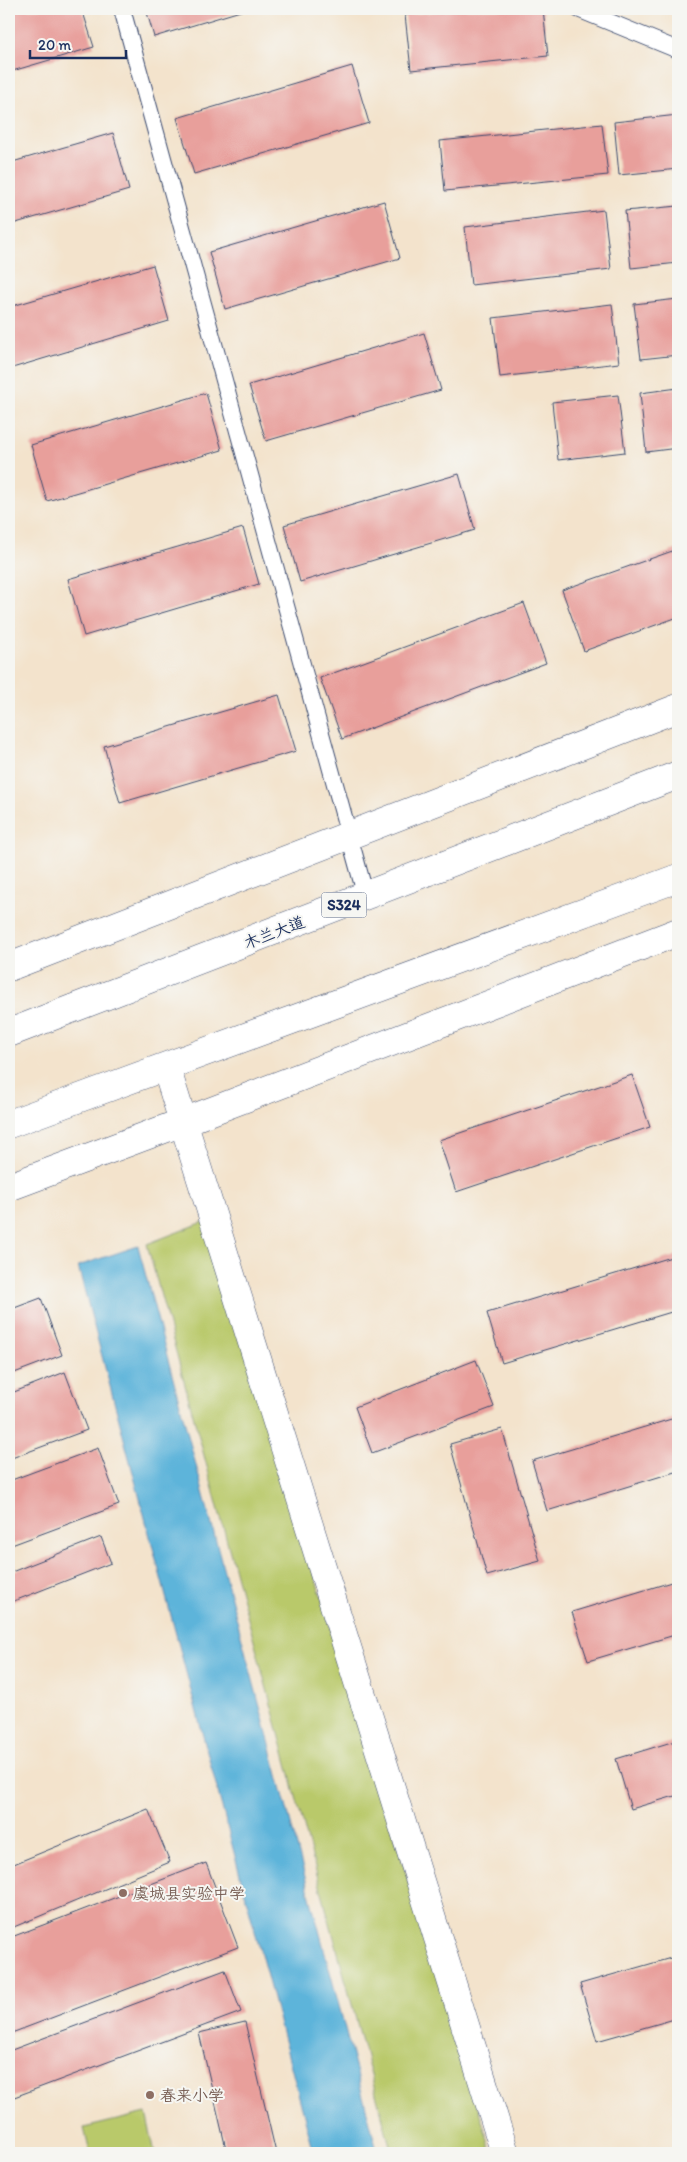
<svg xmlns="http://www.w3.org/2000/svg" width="687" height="2162" viewBox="0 0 687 2162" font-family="Itim,'LXGW WenKai TC',sans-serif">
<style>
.green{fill:#b9c96b;stroke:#6a7c64}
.water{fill:#5db4da;stroke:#3c729c}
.building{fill:#e89f9b}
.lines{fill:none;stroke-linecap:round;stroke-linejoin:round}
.service-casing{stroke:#3b4a6e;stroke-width:18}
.minor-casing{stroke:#3b4a6e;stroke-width:29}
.primary-casing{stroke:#3b4a6e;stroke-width:29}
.service{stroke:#fff;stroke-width:16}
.minor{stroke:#fff;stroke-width:28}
.primary{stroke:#fff;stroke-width:28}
.education-dot{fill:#8d6e63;stroke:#f6f6f2;stroke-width:2}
.labels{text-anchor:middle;stroke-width:4;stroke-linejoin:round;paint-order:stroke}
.shield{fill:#f6f6f2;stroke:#5d6b8a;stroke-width:1}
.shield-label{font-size:15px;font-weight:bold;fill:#1b2f5e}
.street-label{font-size:16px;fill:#1b2f5e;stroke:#f6f6f2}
.education-label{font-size:16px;fill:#785e54;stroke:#f6f6f2;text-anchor:start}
</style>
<rect width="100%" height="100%" fill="#f6f6f2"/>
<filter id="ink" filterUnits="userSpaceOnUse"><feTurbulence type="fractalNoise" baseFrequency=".02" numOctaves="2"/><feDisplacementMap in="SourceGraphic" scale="10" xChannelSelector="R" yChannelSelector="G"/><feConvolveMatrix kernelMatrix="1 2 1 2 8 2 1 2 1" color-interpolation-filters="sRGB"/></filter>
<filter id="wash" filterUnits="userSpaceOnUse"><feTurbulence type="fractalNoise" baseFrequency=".0096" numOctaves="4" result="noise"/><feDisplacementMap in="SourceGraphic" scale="20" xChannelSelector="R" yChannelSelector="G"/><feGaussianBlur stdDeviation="1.12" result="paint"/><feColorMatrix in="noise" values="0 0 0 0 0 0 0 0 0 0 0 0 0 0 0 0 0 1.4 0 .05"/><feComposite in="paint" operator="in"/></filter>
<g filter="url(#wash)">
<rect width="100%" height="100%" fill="#f3e3cc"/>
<g class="green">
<path d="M206 1221 492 2153H392L147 1244Z"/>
<path d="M146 2113 155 2153H90L84 2128Z"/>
</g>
<path class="water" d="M138 1246 378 2153H314L78 1266Z"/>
<g id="blocks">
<g class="building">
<path d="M17 9H82L94 47 9 72V11Z"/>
<path d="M146 9H247L154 37Z"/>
<path d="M461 9H543L548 56 411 70 405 15Z"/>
<path d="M352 66 369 123 194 174 177 118Z"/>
<path d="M678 115V169L619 175 614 122Z"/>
<path d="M602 124 608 175 445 191 440 141Z"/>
<path d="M113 133 129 190 9 225V163Z"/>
<path d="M384 201 400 258 225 309 209 252Z"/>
<path d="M678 206V263L631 268 625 211Z"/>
<path d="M604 210 611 269 471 285 465 227Z"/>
<path d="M153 265 169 321 9 369V307Z"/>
<path d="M678 299V355L641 359 634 304Z"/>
<path d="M612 304 619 363 500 377 493 318Z"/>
<path d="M424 333 441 390 266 441 249 385Z"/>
<path d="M678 388V448L646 452 640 393Z"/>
<path d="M206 393 222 450 47 501 31 445Z"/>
<path d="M618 395 625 452 558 460 552 402Z"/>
<path d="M459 474 475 530 300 582 284 525Z"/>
<path d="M243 528 259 584 84 636 68 579Z"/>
<path d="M678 549V617L584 651 562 590Z"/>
<path d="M524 603 546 663 342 739 320 678Z"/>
<path d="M279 695 296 751 120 803 104 746Z"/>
<path d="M632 1075 650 1127 456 1192 439 1140Z"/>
<path d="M678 1255V1310L502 1363 487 1313Z"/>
<path d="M41 1298 62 1355 9 1375V1310Z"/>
<path d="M476 1360 494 1407 372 1453 355 1407Z"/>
<path d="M65 1372 87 1430 9 1459V1394Z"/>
<path d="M678 1417V1471L547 1511 532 1461Z"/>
<path d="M502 1429 540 1561 487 1576 450 1444Z"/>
<path d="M98 1448 119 1505 9 1546V1481Z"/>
<path d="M101 1537 111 1563 9 1603V1573Z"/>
<path d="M678 1580V1634L588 1661 572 1612Z"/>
<path d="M678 1740V1795L631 1809 616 1759Z"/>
<path d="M148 1809 170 1862 9 1929V1866Z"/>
<path d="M206 1863 238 1947 9 2034V1938Z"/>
<path d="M678 1956V2018L597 2041 580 1984Z"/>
<path d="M225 1970 241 2012 9 2099V2051Z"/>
<path d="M245 2022 276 2153H227L199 2033Z"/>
</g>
</g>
</g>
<g filter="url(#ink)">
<use href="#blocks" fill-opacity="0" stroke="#3b4a6e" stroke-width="1"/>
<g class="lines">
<defs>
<g id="service">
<path d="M122 9 366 897"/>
<path d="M578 9 678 50"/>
</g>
<path id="minor" d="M166 1067 505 2153"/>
<g id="primary">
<path d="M9 967 678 708"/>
<path d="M9 1033 678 775"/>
<path d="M9 1124 678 878"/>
<path d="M9 1187 183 1122 678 932"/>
</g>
</defs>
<use href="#service" class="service-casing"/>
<use href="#minor" class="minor-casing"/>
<use href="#primary" class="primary-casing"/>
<use href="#service" class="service"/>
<use href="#minor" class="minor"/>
<use href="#primary" class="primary"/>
</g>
</g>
<g class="education-dot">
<circle cx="123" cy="1893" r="5"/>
<circle cx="150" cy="2095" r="5"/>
</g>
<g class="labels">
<rect class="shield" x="321.5" y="892.5" width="45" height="25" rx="4"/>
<g class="shield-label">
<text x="344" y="910">S324</text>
</g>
<g class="street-label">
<text transform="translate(274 932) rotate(-21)" y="6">木兰大道</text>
</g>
<g class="education-label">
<text x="133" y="1899">虞城县实验中学</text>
<text x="160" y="2101">春来小学</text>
</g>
</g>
<rect width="687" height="2162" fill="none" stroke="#f6f6f2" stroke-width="30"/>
<path d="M30 50v8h96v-8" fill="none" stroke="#1b2f5e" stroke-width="2.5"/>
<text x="38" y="50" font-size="15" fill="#1b2f5e" stroke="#f6f6f2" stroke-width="4" paint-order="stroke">20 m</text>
</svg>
